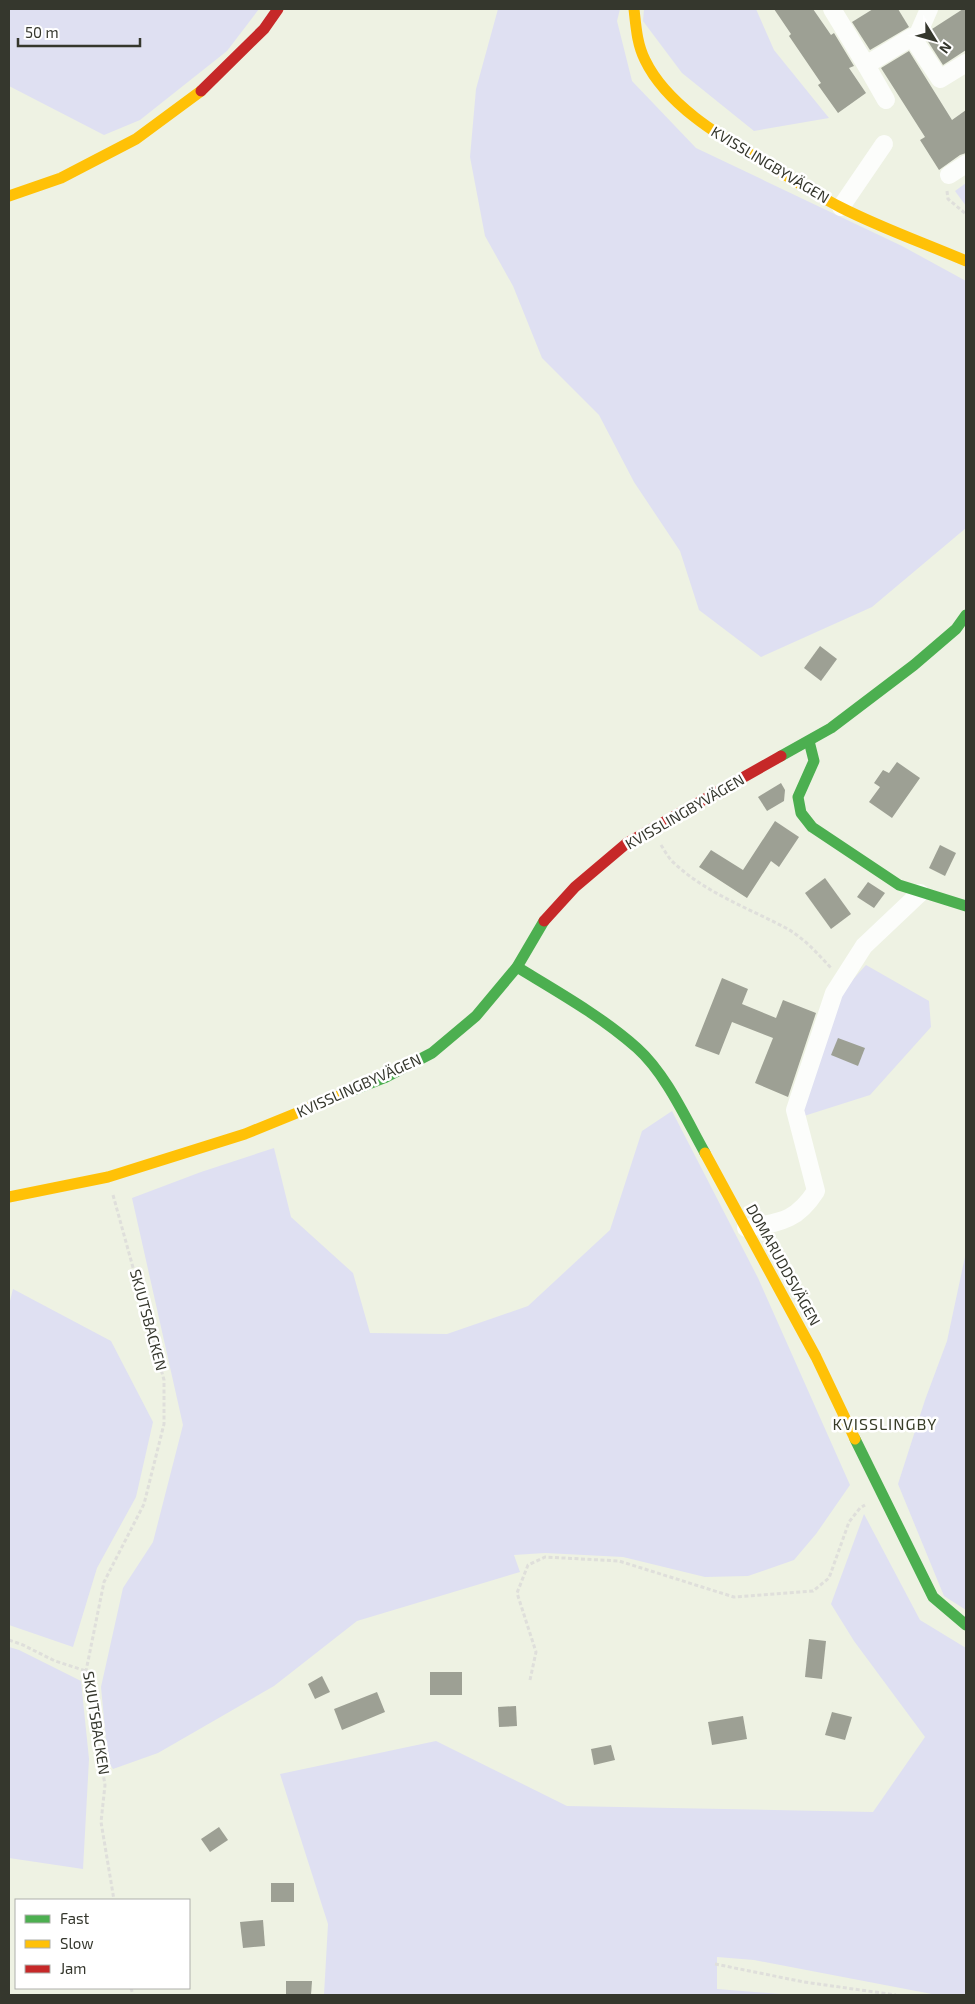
<svg xmlns="http://www.w3.org/2000/svg" width="975" height="2004" viewBox="0 0 975 2004" font-family="'Exo 2',sans-serif">
<style>
.green{fill:#dfe0f2}
.building{fill:#9da094}
.lines{fill:none;stroke-linecap:round;stroke-linejoin:round}
.path{stroke:#dfdfdb;stroke-width:3;stroke-dasharray:4 2.5;stroke-linecap:butt}
.street{stroke:#fcfdfb;stroke-width:18}
.fast{stroke:#4caf50;stroke-width:11}
.slow{stroke:#ffc107;stroke-width:11}
.jam{stroke:#c62828;stroke-width:11}
.labels{text-anchor:middle;stroke-width:5;stroke-linejoin:round;paint-order:stroke}
.street-label{font-size:15px;fill:#35372d;stroke:#fff}
.neighbourhood-label{font-size:16px;letter-spacing:1px;fill:#383d28;stroke:#fff}
</style>
<rect width="100%" height="100%" fill="#eef2e3"/>
<g class="green">
<path d="M9 9H259L227 51 140 120 104 135 9 86Z"/>
<path d="M498 9H620L617 21 632 81 696 148 902 246 966 281V528L872 607 761 657 699 610 680 551 634 482 599 415 542 358 513 286 485 236 470 157 476 89Z"/>
<path d="M644 9H756L774 50 829 118 754 131 682 73 643 21Z"/>
<path d="M966 183V206L955 191Z"/>
<path d="M866 965 929 1001 931 1027 870 1095 804 1116 802 1102 839 995Z"/>
<path d="M672 1111 758 1278 850 1485 816 1534 794 1560 748 1576 705 1577 623 1557 545 1553 514 1555 520 1572 357 1621 274 1686 158 1753 113 1769 108 1761 101 1687 123 1588 153 1542 183 1425 132 1198 201 1172 274 1148 291 1217 353 1273 370 1333 447 1334 528 1306 610 1230 642 1131Z"/>
<path d="M966 1252V1610L944 1596 898 1484 925 1400 947 1341Z"/>
<path d="M13 1289 111 1341 153 1422 136 1497 97 1568 73 1647 9 1625V1305Z"/>
<path d="M864 1514 920 1620 966 1648V1995H937L754 1960 717 1957V1989L794 1995H324L328 1924 280 1774 436 1741 567 1806 873 1812 925 1737 854 1641 831 1604Z"/>
<path d="M9 1647 19 1650 81 1681 89 1759 83 1869 9 1858Z"/>
</g>
<g class="building">
<path d="M774 9H813L831 35 834 33 854 66 849 68 866 93 838 113 818 85 821 83 789 36 791 34Z"/>
<path d="M873 9H898L909 27 870 50 852 22Z"/>
<path d="M963 9H966V50L943 65 927 40 932 29Z"/>
<path d="M909 51 952 120 966 110V153L960 155 939 170 920 140 925 137 881 68Z"/>
<path d="M820 646 837 659 821 681 804 668Z"/>
<path d="M897 762 920 778 892 818 869 802 880 787 874 783 883 770 889 773Z"/>
<path d="M781 783 785 790 784 801 767 811 758 797Z"/>
<path d="M775 821 799 837 779 867 771 861 747 898 699 867 711 850 743 870Z"/>
<path d="M940 845 956 853 945 876 929 868Z"/>
<path d="M825 878 851 914 831 929 805 893Z"/>
<path d="M868 882 885 893 874 908 857 897Z"/>
<path d="M722 978 748 989 742 1004 776 1018 783 1000 816 1013 788 1097 755 1083 773 1038 732 1022 719 1055 695 1046Z"/>
<path d="M838 1038 865 1048 858 1066 831 1055Z"/>
<path d="M809 1639 826 1641 822 1679 805 1677Z"/>
<rect x="430" y="1672" width="32" height="23"/>
<path d="M322 1676 330 1692 315 1699 308 1684Z"/>
<path d="M377 1692 385 1712 342 1730 334 1709Z"/>
<path d="M516 1706 517 1726 499 1727 498 1707Z"/>
<path d="M832 1712 852 1717 845 1740 825 1735Z"/>
<path d="M743 1716 747 1739 712 1745 708 1722Z"/>
<path d="M611 1745 615 1760 594 1765 591 1749Z"/>
<path d="M219 1827 228 1840 210 1852 201 1839Z"/>
<rect x="271" y="1883" width="23" height="19"/>
<path d="M263 1920 265 1946 243 1948 240 1922Z"/>
<path d="M286 1981H312L311 1995H286Z"/>
</g>
<g class="lines">
<g class="path">
<path d="M947 191 948 199 966 214"/>
<path d="M661 845C665 851 669 859 674 863 706 893 748 908 786 928 804 938 818 954 832 969"/>
<path d="M113 1195 164 1380V1424L144 1504 104 1582 86 1671 105 1785 101 1822 114 1900"/>
<path d="M9 1640 23 1645 55 1661 86 1671"/>
<path d="M530 1680 536 1652 517 1593 528 1565 545 1557 619 1561 734 1597 813 1591 829 1578 849 1522 860 1508 865 1505"/>
<path d="M715 1964 804 1982 896 1995"/>
<path d="M131 1988 133 1995"/>
</g>
<g class="street">
<path d="M832 9 866 65 912 37 940 79 966 63"/>
<path d="M915 41 929 9"/>
<path d="M866 65 886 100"/>
<path d="M949 175 966 164"/>
<path d="M841 207 884 144"/>
<path d="M746 1228C780 1222 796 1222 816 1191L795 1110 834 993 864 946 920 893"/>
</g>
<g class="fast">
<path d="M809 741 814 761 798 797 801 813 812 827 899 885 966 906"/>
<path d="M781 756 831 728 914 665 956 629 966 615"/>
<path d="M517 967C558 992 601 1016 637 1048 666 1074 686 1119 705 1153"/>
<path d="M341 1095 384 1078 432 1053 476 1016 517 967 544 921"/>
<path d="M855 1439 933 1597 966 1625"/>
</g>
<g class="slow">
<path d="M634 9C636 27 637 44 645 60 667 106 723 138 765 163 790 177 814 194 840 207 881 228 924 243 966 261"/>
<path d="M9 196 61 178 136 139 201 91"/>
<path d="M705 1153 816 1357 855 1439"/>
<path d="M9 1197 108 1177 245 1134 341 1095"/>
</g>
<g class="jam">
<path d="M201 91 264 29 278 9"/>
<path d="M544 921 575 887 627 843 781 756"/>
</g>
</g>
<g class="labels">
<g class="street-label">
<text transform="translate(770 165) rotate(31)" y="5">KVISSLINGBYVÄGEN</text>
<text transform="translate(685 812) rotate(-30)" y="5">KVISSLINGBYVÄGEN</text>
<text transform="translate(359 1086) rotate(-24)" y="5">KVISSLINGBYVÄGEN</text>
<text transform="translate(783 1265) rotate(61)" y="5">DOMARUDDSVÄGEN</text>
<text transform="translate(148 1320) rotate(75)" y="5">SKJUTSBACKEN</text>
<text transform="translate(96 1723) rotate(81)" y="5">SKJUTSBACKEN</text>
</g>
<g class="neighbourhood-label">
<text x="885" y="1430">KVISSLINGBY</text>
</g>
</g>
<rect width="975" height="2004" fill="none" stroke="#35372d" stroke-width="20"/>
<rect x="15" y="1899" width="175" height="90" fill="#ffffff" stroke="#aeafab"/>
<rect x="25" y="1915" width="25" height="8" fill="#4caf50" stroke="#aeafab"/>
<text x="60" y="1924" font-size="15" fill="#35372d">Fast</text>
<rect x="25" y="1940" width="25" height="8" fill="#ffc107" stroke="#aeafab"/>
<text x="60" y="1949" font-size="15" fill="#35372d">Slow</text>
<rect x="25" y="1965" width="25" height="8" fill="#c62828" stroke="#aeafab"/>
<text x="60" y="1974" font-size="15" fill="#35372d">Jam</text>
<g transform="translate(935 40) rotate(127)" stroke="#ffffff" stroke-width="4" paint-order="stroke">
<path d="M0-4L9 19L0 12L-9 19Z" fill="#35372d"/>
<text y="-8" font-size="14" font-weight="bold" text-anchor="middle" fill="#35372d">N</text>
</g>
<path d="M18 38v8h122v-8" fill="none" stroke="#35372d" stroke-width="2.5"/>
<text x="25" y="38" font-size="15" fill="#35372d" stroke="#ffffff" stroke-width="4" paint-order="stroke">50 m</text>
</svg>
